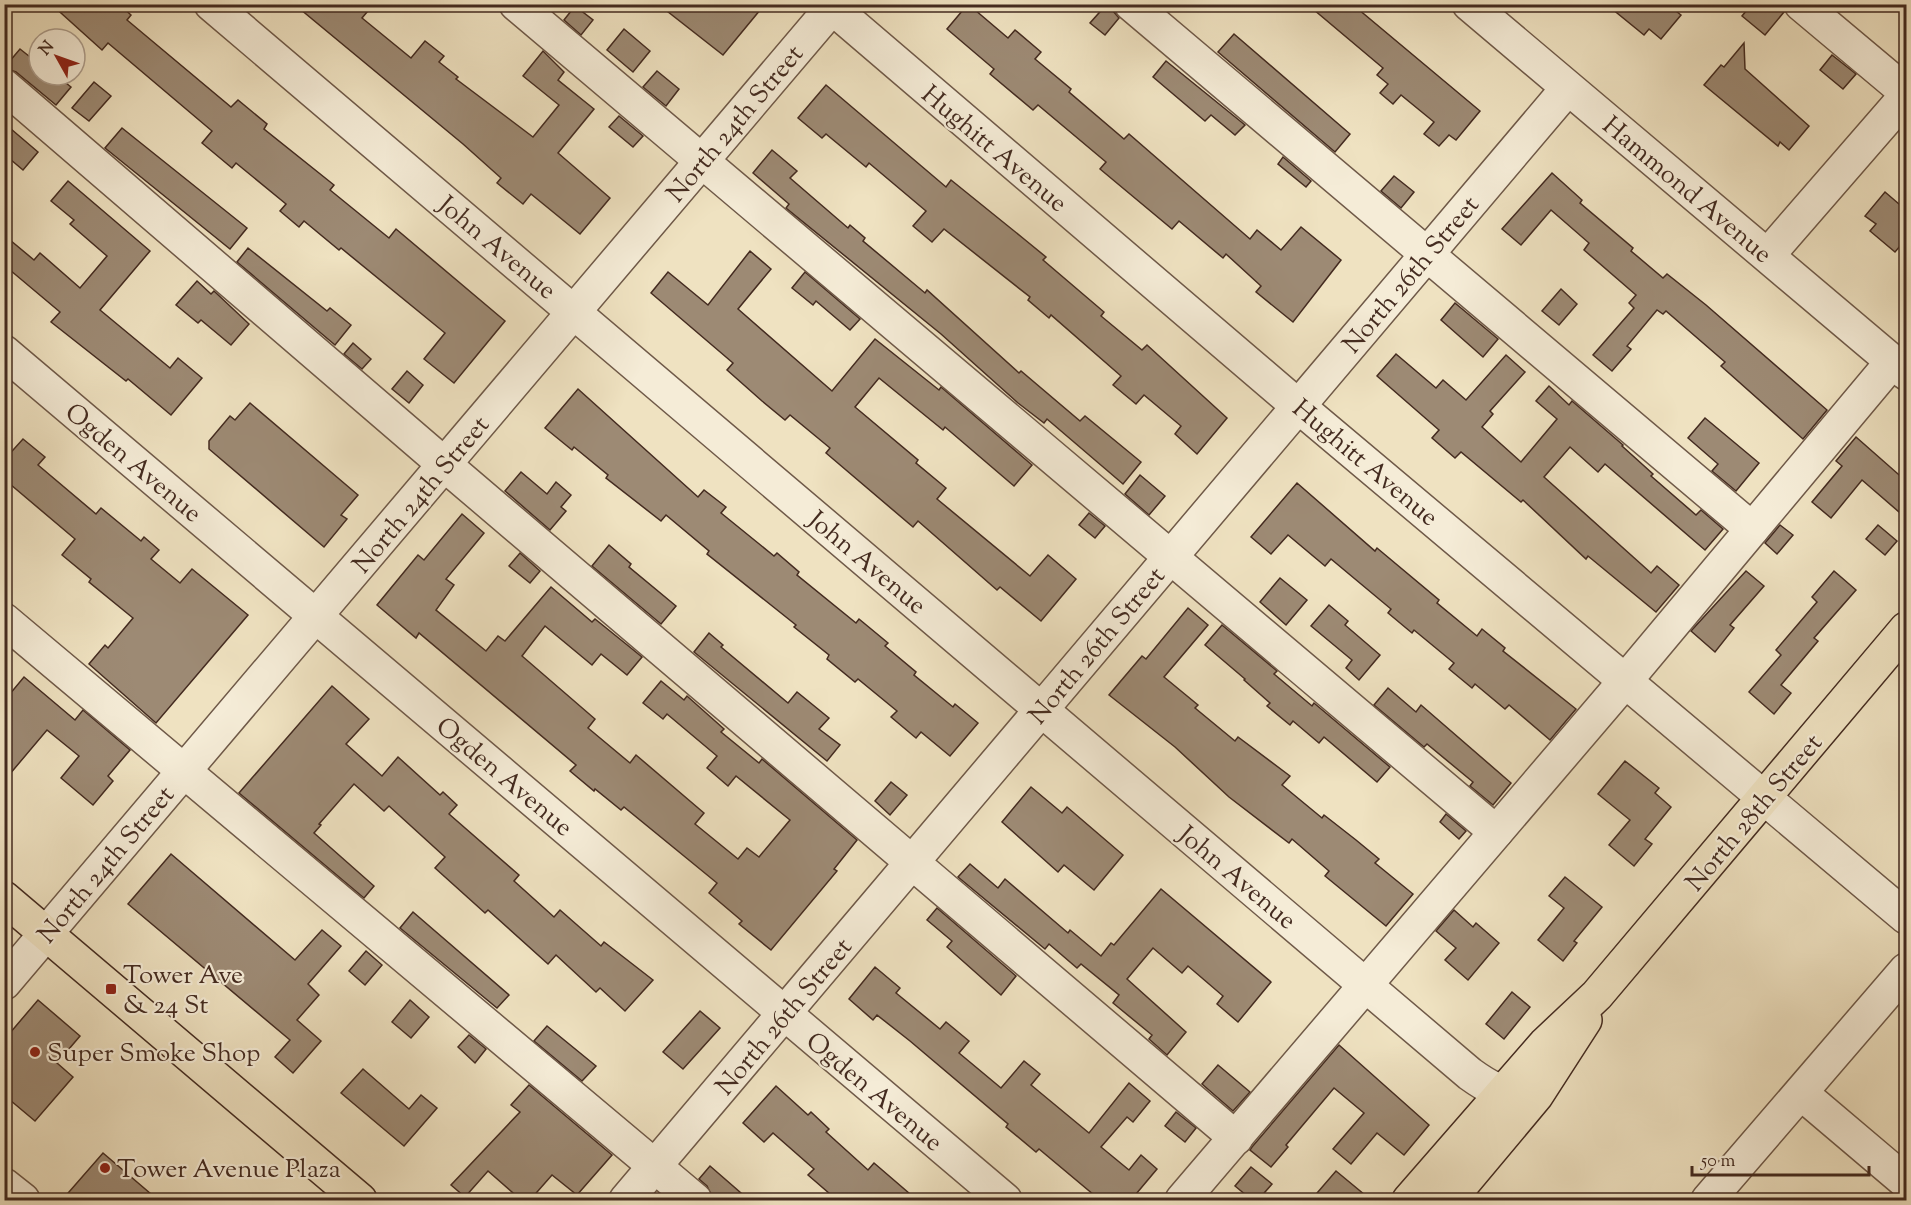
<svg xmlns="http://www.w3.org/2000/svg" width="1911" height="1205" viewBox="0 0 1911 1205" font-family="'Sorts Mill Goudy',serif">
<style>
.building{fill:#9d8a74;stroke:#442b20;stroke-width:1.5}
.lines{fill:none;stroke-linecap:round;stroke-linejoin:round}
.minor-casing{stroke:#6f5948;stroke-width:36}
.major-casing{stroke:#442b20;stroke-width:36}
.minor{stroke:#f5ecd7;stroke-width:33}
.major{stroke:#efe2c1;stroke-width:33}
.poi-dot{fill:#8f2418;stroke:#f5ecd7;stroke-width:2}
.labels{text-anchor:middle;stroke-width:4.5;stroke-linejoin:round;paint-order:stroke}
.street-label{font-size:26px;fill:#442b20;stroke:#f5ecd7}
.poi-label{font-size:26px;fill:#442b20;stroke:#f5ecd7;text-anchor:start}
</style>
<rect width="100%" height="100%" fill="#efe2c1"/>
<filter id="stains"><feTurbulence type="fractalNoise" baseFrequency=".00333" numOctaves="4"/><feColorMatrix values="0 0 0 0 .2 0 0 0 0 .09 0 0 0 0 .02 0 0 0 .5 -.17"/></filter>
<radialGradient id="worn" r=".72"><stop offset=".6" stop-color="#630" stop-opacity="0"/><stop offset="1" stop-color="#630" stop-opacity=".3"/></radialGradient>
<g class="building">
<path d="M51 4H119L131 15 127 20 231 107 238 100 267 124 264 129 334 185 330 190 389 238 396 229 505 321 454 383 424 359 445 333 341 248 339 250 304 221 299 227 280 211 286 204 236 163 232 168 202 143 212 131 108 43 102 50Z"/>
<path d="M294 4H357L367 12 362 18 411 58 425 41 444 56 439 62 458 77 456 79 533 137 559 105 523 76 543 51 564 72 558 80 594 109 558 153 610 198 580 234 531 194 523 204 497 183 501 178 463 144Z"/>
<path d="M658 4H765L723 55Z"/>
<path d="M968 4 1008 38 1015 30 1041 52 1035 59 1071 89 1069 92 1124 139 1129 134 1250 239 1257 230 1281 250 1301 227 1341 260 1293 322 1256 292 1261 286 1226 254 1223 258 1179 221 1172 229 1100 169 1106 162 1038 105 1033 110 990 74 994 69 947 29Z"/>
<path d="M1107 4 1119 18 1105 35 1090 23Z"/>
<path d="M1307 4H1352L1480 111 1456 140 1449 135 1439 146 1424 134 1434 122 1401 95 1393 104 1380 93 1388 84 1377 75 1383 68Z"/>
<path d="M1606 4H1667L1681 15 1661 39 1649 29 1644 35Z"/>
<path d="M1752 4H1783L1784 12 1765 35 1742 16Z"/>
<path d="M575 6 593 20 581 35 564 20Z"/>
<path d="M624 29 650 51 633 72 607 50Z"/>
<path d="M1234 34 1350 134 1335 152 1218 52Z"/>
<path d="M1744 43 1745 69 1809 126 1789 150 1780 142 1778 146 1704 85 1721 65 1724 67Z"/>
<path d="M20 49 39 64V75H56L71 87 56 105 16 72 4 68Z"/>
<path d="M1832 55 1856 74 1843 89 1820 70Z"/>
<path d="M1166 61 1245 125 1235 135 1211 115 1205 121 1153 77Z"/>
<path d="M657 71 679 89 666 106 643 87Z"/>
<path d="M94 82 111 96 89 121 72 108Z"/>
<path d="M826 85 946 187 951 180 1024 239 1046 257 1043 260 1104 312 1101 316 1142 350 1147 345 1227 418 1197 454 1175 434 1181 426 1144 395 1136 404 1113 385 1121 376 1051 315 1049 318 1028 300 1030 297 944 229 932 242 913 226 926 211 869 163 866 167 826 134 822 138 798 118Z"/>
<path d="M619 116 643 136 633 147 609 127Z"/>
<path d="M4 123 38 152 23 170 4 154Z"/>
<path d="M122 128 247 228 230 249 105 148Z"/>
<path d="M772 150 797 171 790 178 848 228 850 225 865 238 863 241 925 293 927 290 1019 373 1021 371 1080 421 1085 416 1141 462 1123 484 1047 419 1044 423 1018 403 941 334 786 208 789 204 753 173Z"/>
<path d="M1283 157 1311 181 1306 187 1278 164Z"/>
<path d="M1552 173 1582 200 1580 203 1633 248 1631 251 1663 278 1667 274 1706 305 1827 410 1803 439 1721 366 1725 362 1666 311 1663 314 1657 310 1627 346 1631 349 1612 371 1593 355 1634 308 1629 303 1636 295 1584 250 1589 243 1551 210 1521 245 1502 229Z"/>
<path d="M1394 176 1414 192 1401 208 1381 191Z"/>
<path d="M68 181 150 251 100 310 170 368 178 358 202 378 171 415 128 379 126 381 51 322 60 312 4 265V235L34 260 40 253 80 288 107 256 70 224 74 220 51 201Z"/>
<path d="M1885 192 1906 210V239L1895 252 1870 231 1876 224 1865 216Z"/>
<path d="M248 248 327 311 330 308 351 325 335 345 237 262Z"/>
<path d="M750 251 771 269 738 309 832 391 875 339 939 390 941 387 1032 465 1014 486 945 427 943 430 879 378 855 407 918 460 916 463 946 488 937 499 1030 576 1048 555 1076 579 1041 621 1000 587 997 590 918 521 913 527 826 453 830 448 790 415 785 420 762 401 727 370 733 363 651 293 668 272 708 305Z"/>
<path d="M805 272 860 319 850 330 816 301 813 305 792 288Z"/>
<path d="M197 281 211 294 214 291 249 324 231 345 201 320 198 323 176 305Z"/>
<path d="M1561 289 1577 304 1559 325 1542 311Z"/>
<path d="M1455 303 1498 339 1483 357 1441 320Z"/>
<path d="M353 343 371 359 362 369 344 354Z"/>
<path d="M1396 354 1436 388 1443 380 1466 400 1506 355 1525 372 1490 411 1493 414 1482 427 1521 462 1557 419 1536 401 1549 386 1569 405 1572 401 1623 445 1622 446 1653 474 1651 476 1696 515 1701 510 1723 529 1705 550 1605 464 1598 472 1570 447 1544 477 1651 573 1657 566 1679 585 1656 612 1588 556 1586 559 1523 500 1521 502 1461 452 1455 458 1432 438 1439 430 1377 376Z"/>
<path d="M407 371 423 385 409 403 392 389Z"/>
<path d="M578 389 698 497 704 490 726 507 721 513 774 556 777 553 799 572 797 575 856 623 859 619 888 643 885 646 916 672 914 675 953 707 955 704 978 723 950 756 921 732 916 738 891 717 897 711 858 679 855 682 827 659 829 655 794 627 796 625 707 554 709 551 666 515 661 521 606 478 608 475 574 447 572 450 545 428Z"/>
<path d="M250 403 358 495 341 515 347 519 324 547 209 449V441L230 416 235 420Z"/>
<path d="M1705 418 1759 463 1736 491 1712 471 1718 464 1688 438Z"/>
<path d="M1856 437 1906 481V518L1862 480 1831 518 1812 502 1842 466 1836 461Z"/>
<path d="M23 439 45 457 38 465 96 514 101 508 141 541 144 537 159 550 151 559 180 583 192 569 248 615 156 723 89 664 105 645 108 648 133 618 89 582 91 579 62 555 75 539 4 479V460Z"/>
<path d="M521 472 547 494 556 482 571 495 561 507 566 511 550 530 505 491Z"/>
<path d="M1140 475 1165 496 1149 515 1125 494Z"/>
<path d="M1297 483 1375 551 1377 548 1439 600 1437 603 1477 636 1482 629 1505 648 1503 651 1576 709 1550 740 1509 705 1505 709 1475 684 1472 688 1449 669 1454 663 1414 630 1412 633 1388 613 1391 609 1331 559 1325 566 1288 535 1271 554 1251 537Z"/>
<path d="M1089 513 1105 526 1095 538 1079 525Z"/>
<path d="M462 514 484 533 446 579 454 585 436 610 486 651 498 636 505 641 551 587 592 622 595 619 626 644 642 657 627 675 601 654 592 665 545 626 522 656 595 719 588 728 630 763 636 755 704 813 695 824 738 859 747 848 759 857 790 820 736 776 728 786 707 768 717 756 667 714 663 719 643 703 661 681 684 700 687 696 724 729 721 732 759 763 762 759 857 840 834 869 837 871 771 950 739 924 742 921 709 893 717 883 624 807 621 810 595 789 594 791 570 771 576 765 419 633 416 638 377 605 418 555 424 560Z"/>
<path d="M1780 525 1793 535 1777 554 1765 543Z"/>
<path d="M1878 525 1897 541 1885 555 1866 539Z"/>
<path d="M609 545 631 564 629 567 676 606 661 624 592 566Z"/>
<path d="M520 553 540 571 530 583 509 566Z"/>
<path d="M1746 571 1764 586 1730 625 1734 628 1715 652 1691 631Z"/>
<path d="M1834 571 1856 590 1814 638 1818 641 1781 685 1791 693 1774 714 1749 692 1781 655 1776 650 1817 602 1812 597Z"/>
<path d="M1280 578 1307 600 1286 625 1260 602Z"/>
<path d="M1329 605 1348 621 1345 625 1380 655 1359 680 1346 668 1352 660 1311 626Z"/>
<path d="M1188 608 1208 625 1164 677 1198 705 1195 708 1235 741 1238 737 1290 776 1282 785 1322 818 1324 815 1356 840 1379 859 1375 863 1413 894 1386 926 1325 876 1329 871 1292 839 1289 843 1229 797 1175 747 1109 695 1142 656 1146 659Z"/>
<path d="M1222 625 1277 671 1274 674 1312 706 1314 703 1390 767 1377 782 1324 737 1319 743 1293 721 1290 725 1267 706 1270 703 1244 680 1245 679 1205 645Z"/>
<path d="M709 633 723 645 721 647 788 703 797 692 829 718 819 729 840 745 827 761 694 652Z"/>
<path d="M24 677 75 720 83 710 130 750 108 776 113 781 93 805 61 778 79 756 47 730 4 781V701Z"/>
<path d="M332 686 369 719 346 744 382 776 398 757 440 795 443 792 457 805 449 814 519 875 514 881 554 917 560 910 601 946 604 942 653 980 625 1011 600 988 596 992 556 955 548 964 488 910 485 913 435 868 445 857 389 806 384 811 354 784 319 824 321 825 314 833 374 886 364 898 239 793Z"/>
<path d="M1388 688 1416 712 1421 705 1511 783 1493 805 1470 786 1473 782 1427 744 1424 747 1374 705Z"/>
<path d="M1625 761 1659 788 1655 793 1671 807 1645 839 1652 844 1634 866 1609 845 1630 820 1598 794Z"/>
<path d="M891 782 907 795 890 815 875 801Z"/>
<path d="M1031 787 1062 813 1067 807 1123 855 1094 890 1064 865 1058 872 1002 822Z"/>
<path d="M1446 814 1466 831 1459 839 1440 822Z"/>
<path d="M171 854 295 960 322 930 341 946 308 984 319 995 297 1020 321 1041 293 1073 275 1057 290 1040 128 904Z"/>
<path d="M970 864 998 888 1005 879 1068 933 1070 930 1101 956 1111 943 1114 945 1161 889 1271 982 1238 1022 1217 1004 1223 996 1188 966 1182 973 1153 948 1127 979 1186 1032 1167 1055 1149 1039 1152 1035 1113 1003 1119 995 1081 964 1077 968 1049 944 1045 949 958 877Z"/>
<path d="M1565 877 1602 907 1574 941 1577 943 1563 961 1538 940 1564 908 1549 896Z"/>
<path d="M937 908 1016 976 1001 995 947 947 952 941 927 920Z"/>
<path d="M1454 910 1473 927 1476 923 1499 943 1468 980 1445 960 1456 948 1436 931Z"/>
<path d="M413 912 509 995 497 1008 400 928Z"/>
<path d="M366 951 382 965 365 985 349 971Z"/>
<path d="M875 967 900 988 896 993 940 1029 946 1022 969 1041 959 1053 1001 1088 1024 1061 1040 1074 1031 1085 1089 1133 1129 1083 1150 1101 1133 1122 1127 1117 1101 1147 1129 1170 1141 1155 1157 1169 1131 1200H1100L1039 1149 1036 1152 1006 1127 1008 1124 910 1041 877 1015 873 1020 849 999Z"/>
<path d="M1512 992 1530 1007 1504 1039 1486 1024Z"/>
<path d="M38 1000 80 1036 57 1063 73 1077 35 1121 4 1095V1040Z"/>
<path d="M410 1000 429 1017 411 1038 392 1022Z"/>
<path d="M700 1011 720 1028 683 1069 663 1052Z"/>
<path d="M547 1026 596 1066 582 1081 534 1041Z"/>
<path d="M469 1035 486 1049 475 1063 458 1047Z"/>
<path d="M1339 1045 1429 1125 1404 1155 1377 1133 1351 1164 1333 1149 1364 1113 1334 1088 1286 1145 1288 1147 1271 1167 1250 1150 1252 1147Z"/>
<path d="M1218 1065 1250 1092 1233 1111 1202 1084Z"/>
<path d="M363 1069 409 1109 421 1095 437 1108 404 1146 341 1093Z"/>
<path d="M529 1085 612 1155 577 1195 552 1175 530 1200H521L488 1171 465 1197 451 1185 520 1112 511 1105Z"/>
<path d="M776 1086 808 1115 811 1112 829 1129 826 1132 868 1170 874 1163 917 1200H837L808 1175 814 1169 773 1133 764 1142 743 1123Z"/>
<path d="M1176 1112 1196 1128 1185 1142 1165 1126Z"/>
<path d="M103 1153 158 1200H62Z"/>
<path d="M710 1166 749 1200 713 1199 707 1186 699 1179Z"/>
<path d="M1251 1167 1272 1184 1258 1200H1252L1235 1186Z"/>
<path d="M1336 1171 1371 1200H1311Z"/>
</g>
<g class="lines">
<defs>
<g id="minor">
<path d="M211 4 1470 1074C1488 1087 1505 1097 1529 1096"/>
<path d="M516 4 1496 832"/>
<path d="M828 4 1298 406 1906 917"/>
<path d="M1131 4 1752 529"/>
<path d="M1469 4 1906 373"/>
<path d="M1801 4 1906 92"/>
<path d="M4 86 445 465 1236 1138"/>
<path d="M1768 255 1906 96"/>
<path d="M4 352 1005 1200"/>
<path d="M4 620 695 1200"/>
<path d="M4 983 835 4"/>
<path d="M1801 1093 1906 1182"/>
<path d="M4 1185 23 1200"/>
<path d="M626 1200 1567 89"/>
<path d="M1182 1200 1626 680 1892 362"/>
<path d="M1708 1200 1906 970"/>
</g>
<g id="major">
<path d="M4 898 360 1200"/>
<path d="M1409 1200 1545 1044 1597 995 1906 629"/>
<path d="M1449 1200 1536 1096 1585 1020"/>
</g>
</defs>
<use href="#minor" class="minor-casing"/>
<use href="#major" class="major-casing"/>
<use href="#minor" class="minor"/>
<use href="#major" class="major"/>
</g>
<g class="poi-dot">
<rect x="105" y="983" width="12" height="12" rx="3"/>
<circle cx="35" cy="1052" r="6"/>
<circle cx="105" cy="1168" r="6"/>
</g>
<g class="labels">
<g class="street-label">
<text transform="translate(734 123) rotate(-50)" y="9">North 24th Street</text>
<text transform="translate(995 148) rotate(40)" y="9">Hughitt Avenue</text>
<text transform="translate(1688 189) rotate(40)" y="9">Hammond Avenue</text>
<text transform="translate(498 247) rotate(40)" y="9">John Avenue</text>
<text transform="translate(1410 274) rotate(-50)" y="9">North 26th Street</text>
<text transform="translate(134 462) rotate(40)" y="9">Ogden Avenue</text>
<text transform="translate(1366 462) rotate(40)" y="9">Hughitt Avenue</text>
<text transform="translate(420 494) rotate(-50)" y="9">North 24th Street</text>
<text transform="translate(868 562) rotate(40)" y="9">John Avenue</text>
<text transform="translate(1096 645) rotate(-50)" y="9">North 26th Street</text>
<text transform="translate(505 776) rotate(40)" y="9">Ogden Avenue</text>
<text transform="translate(1753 812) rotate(-50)" y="9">North 28th Street</text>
<text transform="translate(105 864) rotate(-50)" y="9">North 24th Street</text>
<text transform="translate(1238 877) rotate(40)" y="9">John Avenue</text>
<text transform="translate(783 1016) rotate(-50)" y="9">North 26th Street</text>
<text transform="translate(875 1091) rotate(40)" y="9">Ogden Avenue</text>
</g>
<g class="poi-label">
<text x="123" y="983">Tower Ave<tspan x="123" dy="30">&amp; 24 St</tspan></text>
<text x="47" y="1061">Super Smoke Shop</text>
<text x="117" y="1177">Tower Avenue Plaza</text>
</g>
</g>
<rect width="1911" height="1205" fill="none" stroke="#efe2c1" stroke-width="24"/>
<rect x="6" y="6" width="1899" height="1193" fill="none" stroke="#442b20" stroke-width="3"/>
<rect x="12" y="12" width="1887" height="1181" fill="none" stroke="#442b20" stroke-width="1.5"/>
<g transform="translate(57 57) rotate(310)"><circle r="28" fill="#f5ecd7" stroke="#ae9f8e" stroke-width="1.5"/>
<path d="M0-4.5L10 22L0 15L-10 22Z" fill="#8f2418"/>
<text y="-9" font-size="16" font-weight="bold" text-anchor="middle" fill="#442b20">N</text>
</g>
<path d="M1692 1166v9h177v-9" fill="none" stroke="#442b20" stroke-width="3"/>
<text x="1701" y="1166" font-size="18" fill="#442b20" stroke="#f5ecd7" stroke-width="4.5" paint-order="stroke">50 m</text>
<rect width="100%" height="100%" filter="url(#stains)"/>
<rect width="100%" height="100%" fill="url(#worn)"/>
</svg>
